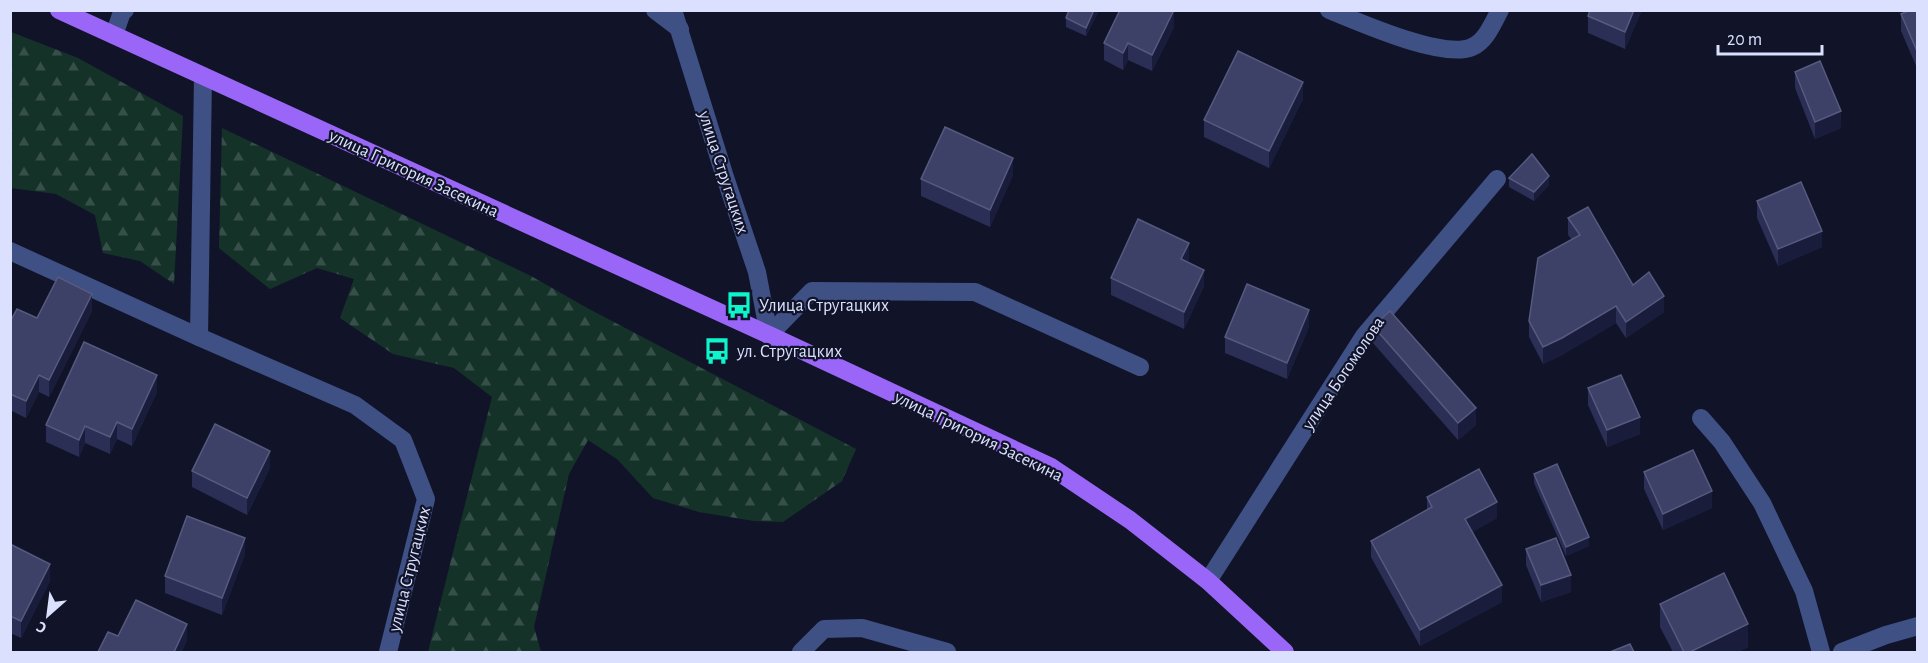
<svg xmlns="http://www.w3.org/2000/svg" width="1928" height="663" viewBox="0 0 1928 663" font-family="'Alegreya Sans',sans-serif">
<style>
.forest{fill:url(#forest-firs)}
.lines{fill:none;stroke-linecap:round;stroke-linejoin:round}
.minor{stroke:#3f5085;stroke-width:18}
.major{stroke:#9966f8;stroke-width:18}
.wall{fill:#2b2e55}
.shaded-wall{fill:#191c3b}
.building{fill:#3e4167;stroke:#565a7e;stroke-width:1.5}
.labels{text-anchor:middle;stroke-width:4.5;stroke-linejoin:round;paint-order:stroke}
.street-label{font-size:18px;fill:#dae0fd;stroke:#111428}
.poi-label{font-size:18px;fill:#dae0fd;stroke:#111428;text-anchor:start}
</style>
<defs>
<pattern id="forest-firs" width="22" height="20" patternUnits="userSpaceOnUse" patternTransform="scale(1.5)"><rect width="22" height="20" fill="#153229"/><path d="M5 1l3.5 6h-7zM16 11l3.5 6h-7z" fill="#364f49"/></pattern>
</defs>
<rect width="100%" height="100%" fill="#111428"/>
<g class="forest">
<path d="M11 32 78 58 183 116 174 284 140 261 103 253 95 215 56 194 11 188Z"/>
<path d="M222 128 531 276 589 309 856 449 842 481 783 522 754 521 699 512 653 498 617 459 588 440 569 474 534 627 541 652H428L492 397 454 368 393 354 340 318 354 279 317 268 270 289 219 248Z"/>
</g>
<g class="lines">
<g class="minor">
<path d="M655 10 680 29"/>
<path d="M673 10 724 174 757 272 769 335"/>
<path d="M1329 10C1359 22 1443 60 1472 47 1486 41 1493 23 1500 10"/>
<path d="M114 35 122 12 125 10"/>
<path d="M10 251 199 337 355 405 403 440 426 499 388 652"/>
<path d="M769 335 812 291 975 292 1140 367"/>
<path d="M199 337 203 76"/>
<path d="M1701 418 1722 442 1762 503 1804 591 1821 652"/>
<path d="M1208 581 1364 336 1497 179"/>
<path d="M801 652 824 629 862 628 947 652"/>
<path d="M1842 652 1886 635 1918 626"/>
</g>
<path class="major" d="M59 10 769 335 1051 467 1130 520 1208 581 1285 652"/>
</g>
<g class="wall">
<path d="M1069 10H1099L1086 36 1066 27V18Z"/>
<path d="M1642 10 1625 49 1588 33V16Z"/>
<path d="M1917 10V68L1901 31V14Z"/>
<path d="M1174 27 1152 71 1128 60 1123 70 1104 60V43Z"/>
<path d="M1795 72 1841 128 1815 139 1795 88Z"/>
<path d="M1303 99 1269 168 1204 137V120Z"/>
<path d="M1013 175 990 227 921 196V179Z"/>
<path d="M1509 178 1549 185 1534 201 1509 187Z"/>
<path d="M1757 201 1822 247 1778 266 1757 218Z"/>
<path d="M1568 218 1633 285 1664 312 1626 338 1616 323 1562 355 1543 364 1529 337V321L1572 240 1568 235Z"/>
<path d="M1189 260 1187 262 1204 286 1184 329 1111 295V278Z"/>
<path d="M92 311 49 397 39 392 26 418 10 410V322Z"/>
<path d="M1373 326 1476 425 1458 440 1373 343Z"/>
<path d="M1309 327 1287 379 1225 353V337Z"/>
<path d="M1588 388 1640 434 1607 447 1588 405Z"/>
<path d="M157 392 132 446 117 439 110 454 85 443 79 457 46 442V425Z"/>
<path d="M270 468 247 515 192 487V471Z"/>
<path d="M1644 472 1712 508 1663 530 1644 489Z"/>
<path d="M1534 474 1589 546 1566 556 1534 483Z"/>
<path d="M1427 497 1497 518 1472 532 1502 602 1420 646 1371 557V541L1427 510Z"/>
<path d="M10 544 50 581 21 638 10 633Z"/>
<path d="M1526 549 1571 592 1541 602 1526 565Z"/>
<path d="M245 554 222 615 165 593V576Z"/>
<path d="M1660 604 1748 647 1738 652H1673L1660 627Z"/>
</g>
<g class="shaded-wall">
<path d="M1094 10H1099L1086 36V28Z"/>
<path d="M1174 10V27L1152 71V55Z"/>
<path d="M1634 10H1642L1625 49V32Z"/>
<path d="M1128 43V60L1123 70V53Z"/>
<path d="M1303 82V99L1269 168V151Z"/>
<path d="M1841 111V128L1815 139V122Z"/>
<path d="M1013 158V175L990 227V210Z"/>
<path d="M1549 176V185L1534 201V192Z"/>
<path d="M1822 231V247L1778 266V249Z"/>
<path d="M1189 243V260L1181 276V259Z"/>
<path d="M1204 270V286L1184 329V312Z"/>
<path d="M92 294V311L49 397V380Z"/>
<path d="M1664 296V312L1626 338V322Z"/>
<path d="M1616 306V323L1562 355 1543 364V347Z"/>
<path d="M1309 310V327L1287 379V363Z"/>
<path d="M39 375V392L26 418V401Z"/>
<path d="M157 375V392L132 446V429Z"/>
<path d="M1476 408V425L1458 440V423Z"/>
<path d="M1640 417V434L1607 447V430Z"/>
<path d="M117 422V439L110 454V437Z"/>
<path d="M85 426V443L79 457V440Z"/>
<path d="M270 451V468L247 515V498Z"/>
<path d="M1712 491V508L1663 530V514Z"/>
<path d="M1497 502V518L1465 536V519Z"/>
<path d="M1589 537V546L1566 556V547Z"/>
<path d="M245 538V554L222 615V598Z"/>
<path d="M50 564V581L21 638V621Z"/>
<path d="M1571 575V592L1541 602V585Z"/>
<path d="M1502 585V602L1420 646V630Z"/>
<path d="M187 624V641L182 652H174Z"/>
<path d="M1748 624V647L1738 652H1690Z"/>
</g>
<g class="building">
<path d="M1069 10H1094L1086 28 1066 18Z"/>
<path d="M1120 10H1174L1152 55 1128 43 1123 53 1104 43Z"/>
<path d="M1590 10H1634L1625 32 1588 16Z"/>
<path d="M1910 10H1917V51L1901 14Z"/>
<path d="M1238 51 1303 82 1269 151 1204 120Z"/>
<path d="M1820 61 1841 111 1815 122 1795 72Z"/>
<path d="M945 127 1013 158 990 210 921 179Z"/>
<path d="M1532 154 1549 176 1534 192 1509 178Z"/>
<path d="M1801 182 1822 231 1778 249 1757 201Z"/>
<path d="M1588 207 1633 285 1649 272 1664 296 1626 322 1616 306 1562 338 1543 347 1529 321 1538 258 1580 235 1568 218Z"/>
<path d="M1138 219 1189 243 1181 259 1204 270 1184 312 1111 278Z"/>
<path d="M58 277 92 294 49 380 39 375 26 401 10 394V322L17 309 37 318Z"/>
<path d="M1247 284 1309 310 1287 363 1225 337Z"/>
<path d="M1390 311 1476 408 1458 423 1373 326Z"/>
<path d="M84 342 157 375 132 429 117 422 110 437 85 426 79 440 46 425Z"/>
<path d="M1621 375 1640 417 1607 430 1588 388Z"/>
<path d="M215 424 270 451 247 498 192 471Z"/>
<path d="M1693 450 1712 491 1663 514 1644 472Z"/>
<path d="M1557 464 1589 537 1566 547 1534 474Z"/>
<path d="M1479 469 1497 502 1465 519 1502 585 1420 630 1371 541 1432 507 1427 497Z"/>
<path d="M187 516 245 538 222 598 165 576Z"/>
<path d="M1556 538 1571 575 1541 585 1526 549Z"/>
<path d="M10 544 50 564 21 621 10 616Z"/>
<path d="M1724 573 1748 624 1690 652H1684L1660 604Z"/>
<path d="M136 600 187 624 174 652H98L108 632 118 636Z"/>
<path d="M1630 644 1634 652H1610Z"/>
</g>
<defs>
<symbol id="bus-bare" viewBox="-9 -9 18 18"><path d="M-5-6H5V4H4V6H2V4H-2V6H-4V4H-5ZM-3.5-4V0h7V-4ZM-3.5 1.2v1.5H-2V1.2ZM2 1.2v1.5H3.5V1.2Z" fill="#0ff5cb" stroke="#111428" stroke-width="2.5" paint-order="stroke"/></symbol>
</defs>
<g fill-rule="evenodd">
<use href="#bus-bare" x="720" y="286" width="38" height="38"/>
<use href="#bus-bare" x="698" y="332" width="38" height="38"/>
</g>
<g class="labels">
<g class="street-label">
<text transform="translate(724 172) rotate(72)" y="6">улица Стругацких</text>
<text transform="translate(414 173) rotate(25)" y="6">улица Григория Засекина</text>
<text transform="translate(1343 373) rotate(-56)" y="6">улица Богомолова</text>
<text transform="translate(979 436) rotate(26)" y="6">улица Григория Засекина</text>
<text transform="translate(409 569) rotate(-76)" y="6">улица Стругацких</text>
</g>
<g class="poi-label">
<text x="759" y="311">Улица Стругацких</text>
<text x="737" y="357">ул. Стругацких</text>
</g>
</g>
<rect width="1928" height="663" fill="none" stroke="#dae0fd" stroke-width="24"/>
<g transform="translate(48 615) rotate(208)" stroke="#111428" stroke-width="4.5" paint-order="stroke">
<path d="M0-4.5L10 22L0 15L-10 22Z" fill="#dae0fd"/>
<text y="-9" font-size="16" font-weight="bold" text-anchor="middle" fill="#dae0fd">С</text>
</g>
<path d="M1718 45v9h104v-9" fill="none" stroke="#dae0fd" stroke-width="3"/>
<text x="1727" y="45" font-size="18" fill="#dae0fd" stroke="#111428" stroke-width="4.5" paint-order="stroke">20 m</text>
</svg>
